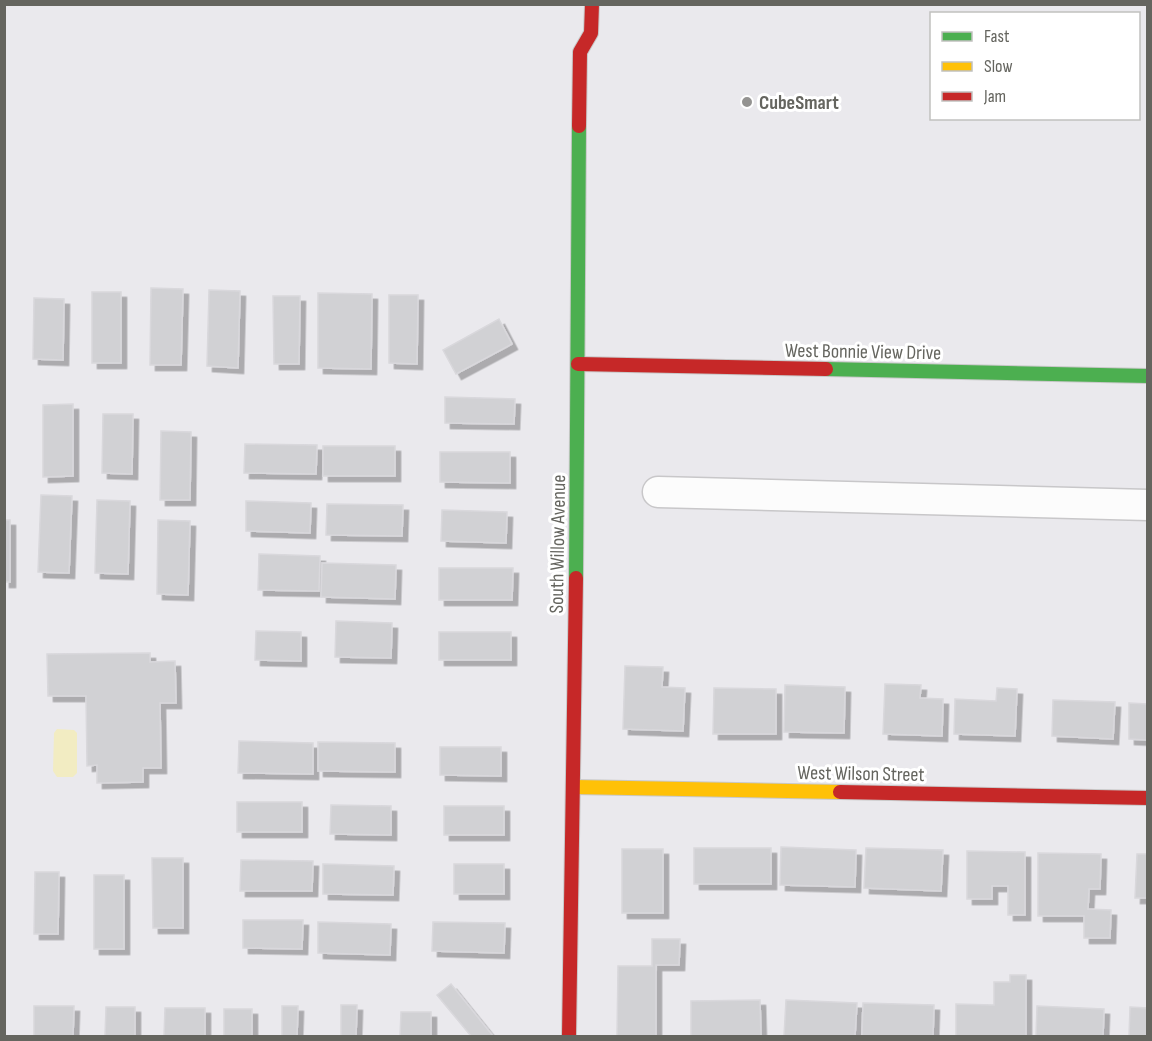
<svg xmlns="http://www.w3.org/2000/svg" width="1152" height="1041" viewBox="0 0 1152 1041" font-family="'Sofia Sans Condensed',sans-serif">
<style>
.water{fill:#f2ecc2}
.building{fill:#d1d1d4;stroke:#d9d8dc;stroke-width:1.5;filter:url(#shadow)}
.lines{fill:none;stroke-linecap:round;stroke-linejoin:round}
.street-casing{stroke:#c8c7c9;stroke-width:33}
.fast-casing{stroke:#c8c8c8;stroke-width:16}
.slow-casing{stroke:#c8c8c8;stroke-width:16}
.jam-casing{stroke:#c8c8c8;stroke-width:16}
.street{stroke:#fcfcfc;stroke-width:30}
.fast{stroke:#4caf50;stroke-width:14}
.slow{stroke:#ffc107;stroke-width:14}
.jam{stroke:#c62828;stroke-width:14}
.poi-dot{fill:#949391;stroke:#fff;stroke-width:2}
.labels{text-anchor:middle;stroke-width:6;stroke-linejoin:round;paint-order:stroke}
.poi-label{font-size:20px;font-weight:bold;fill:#65655f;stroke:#fff;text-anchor:start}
.street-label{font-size:20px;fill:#65655f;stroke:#fff}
</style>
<defs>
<filter id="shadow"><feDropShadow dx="5.5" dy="5.5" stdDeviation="0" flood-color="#0004"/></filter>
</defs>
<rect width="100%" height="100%" fill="#eae9ed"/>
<path class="water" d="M57 729 74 730 77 733V773L73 777H57L53 771 54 733Z"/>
<g class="building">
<path d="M151 288 183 289 181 365H150Z"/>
<path d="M209 290 240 291 238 368 207 366Z"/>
<rect x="92" y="292" width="29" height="71"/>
<path d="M318 293 372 294 371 369 318 368Z"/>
<path d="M389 295H418L417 364 389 363Z"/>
<path d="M273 296H300L299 364H274Z"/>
<path d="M34 298 64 299 63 360 33 359Z"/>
<path d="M499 319 512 344 456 374 443 350Z"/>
<path d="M445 397 515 399 514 424 445 423Z"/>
<path d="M73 404V476L43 477V405Z"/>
<path d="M103 414H133L132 474 102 473Z"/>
<path d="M161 431 191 432 190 500H160Z"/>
<path d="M245 444 317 445 316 474 244 473Z"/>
<rect x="323" y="446" width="72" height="30"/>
<path d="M440 452H510V483L440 482Z"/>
<path d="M41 495 72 496 69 573 38 572Z"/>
<path d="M97 500 130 501 128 574 95 573Z"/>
<path d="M246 501 311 503 310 533 246 531Z"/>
<path d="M327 504 403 505 402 536 326 535Z"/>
<path d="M442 510 507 512 506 543 441 541Z"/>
<rect x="4" y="520" width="6" height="62"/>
<path d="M158 520 190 521 188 595 157 594Z"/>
<path d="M259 554 320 556 319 591 258 590Z"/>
<path d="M322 563 396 565 395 599 321 597Z"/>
<path d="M439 568H513L512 600H439Z"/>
<path d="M336 621 392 623 391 658 335 657Z"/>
<path d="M256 631 301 632V661L255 660Z"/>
<rect x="439" y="632" width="72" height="28"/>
<path d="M150 653V662L175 661 176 703H160L161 768H143V782L97 783V765L87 766 86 696H48L47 654Z"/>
<path d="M625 666 663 667 662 687 685 688 683 731 623 729Z"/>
<path d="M885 684 921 685 920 698 943 699 942 736 883 734Z"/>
<path d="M785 685 845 687 844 733 784 732Z"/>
<path d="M714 688 776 689V734H713Z"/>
<path d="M997 688 1017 689 1015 736 954 734 955 699 996 701Z"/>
<path d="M1053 700 1115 702 1113 739 1052 736Z"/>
<path d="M1129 703 1148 704V740L1129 739Z"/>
<path d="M239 741 313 743V774L238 773Z"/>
<path d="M318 742 395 743V772L318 771Z"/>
<path d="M440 747H501V776L440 775Z"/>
<rect x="237" y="802" width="65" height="30"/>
<path d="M331 805 391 806V835L330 834Z"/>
<rect x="444" y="806" width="60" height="29"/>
<path d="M781 847 856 850 855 887 780 885Z"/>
<rect x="694" y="848" width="77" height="36"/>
<path d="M866 848 943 850 941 891 864 888Z"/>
<rect x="622" y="849" width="41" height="64"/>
<path d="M967 851 1025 852V915H1008V886H992V899H967Z"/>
<path d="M1038 853 1101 854 1100 889H1089L1088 909 1111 910 1110 938H1084V916H1038Z"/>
<path d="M1137 854H1148V898H1135Z"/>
<path d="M152 858H183V928H153Z"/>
<path d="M241 860 313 861 312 891H240Z"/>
<path d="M323 864 394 866 393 895 323 894Z"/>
<rect x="454" y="864" width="50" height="30"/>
<path d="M35 872H59L58 934H34Z"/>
<rect x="94" y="875" width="30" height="74"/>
<path d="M243 920H303L302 949 243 948Z"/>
<path d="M318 922 391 924 390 955 318 953Z"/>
<path d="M433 922 505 923 504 953 432 951Z"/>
<path d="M652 939H680L679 965H656V1036H617L618 966H652Z"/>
<path d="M1010 975H1026V1036H956V1004L994 1005V982H1010Z"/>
<path d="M451 984 493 1036H471L437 995Z"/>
<path d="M760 1000 761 1036H691V1001Z"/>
<path d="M786 1000 857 1003 855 1036H784Z"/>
<path d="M863 1003 934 1005 933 1036H862Z"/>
<path d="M341 1005H357L356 1036H341Z"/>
<path d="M34 1006H74L73 1036H34Z"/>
<path d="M282 1006H298L297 1036H282Z"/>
<path d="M1037 1006 1104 1009 1103 1036H1036Z"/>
<path d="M106 1007H135V1036H105Z"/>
<path d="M1130 1007 1148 1008V1036H1129Z"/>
<path d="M165 1008H205V1036H164Z"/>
<rect x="224" y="1009" width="28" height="27"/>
<path d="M401 1012H431V1036H400Z"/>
</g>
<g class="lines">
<defs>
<path id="street" d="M658 492 1148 505"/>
<g id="fast">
<path d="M826 369 1148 376"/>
<path d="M576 578 579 126"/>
</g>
<path id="slow" d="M574 787 840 792"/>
<g id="jam">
<path d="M579 126 580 52 591 33 592 4"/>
<path d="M578 364 826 369"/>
<path d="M840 792 1148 798"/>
<path d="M569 1036 576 578"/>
</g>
</defs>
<use href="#street" class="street-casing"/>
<use href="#fast" class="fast-casing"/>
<use href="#slow" class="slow-casing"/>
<use href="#jam" class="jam-casing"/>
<use href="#street" class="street"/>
<use href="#fast" class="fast"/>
<use href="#slow" class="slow"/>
<use href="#jam" class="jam"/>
</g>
<circle class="poi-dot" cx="747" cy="102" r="6"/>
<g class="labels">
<g class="poi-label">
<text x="759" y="109">CubeSmart</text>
</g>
<g class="street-label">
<text transform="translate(863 351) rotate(1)" y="7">West Bonnie View Drive</text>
<text transform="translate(557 544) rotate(-89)" y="7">South Willow Avenue</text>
<text transform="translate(861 773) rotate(1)" y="7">West Wilson Street</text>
</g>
</g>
<rect width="1152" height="1041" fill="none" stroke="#65655f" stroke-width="12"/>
<rect x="930" y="12" width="210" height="108" fill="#ffffff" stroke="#c1c1bf" stroke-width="1.5"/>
<rect x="942" y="32" width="30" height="9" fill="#4caf50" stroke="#c1c1bf" stroke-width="1.5"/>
<text x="984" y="42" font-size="18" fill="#65655f">Fast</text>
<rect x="942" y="62" width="30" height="9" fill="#ffc107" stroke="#c1c1bf" stroke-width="1.5"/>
<text x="984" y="72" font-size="18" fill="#65655f">Slow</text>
<rect x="942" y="92" width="30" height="9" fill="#c62828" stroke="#c1c1bf" stroke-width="1.5"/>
<text x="984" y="102" font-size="18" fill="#65655f">Jam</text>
</svg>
